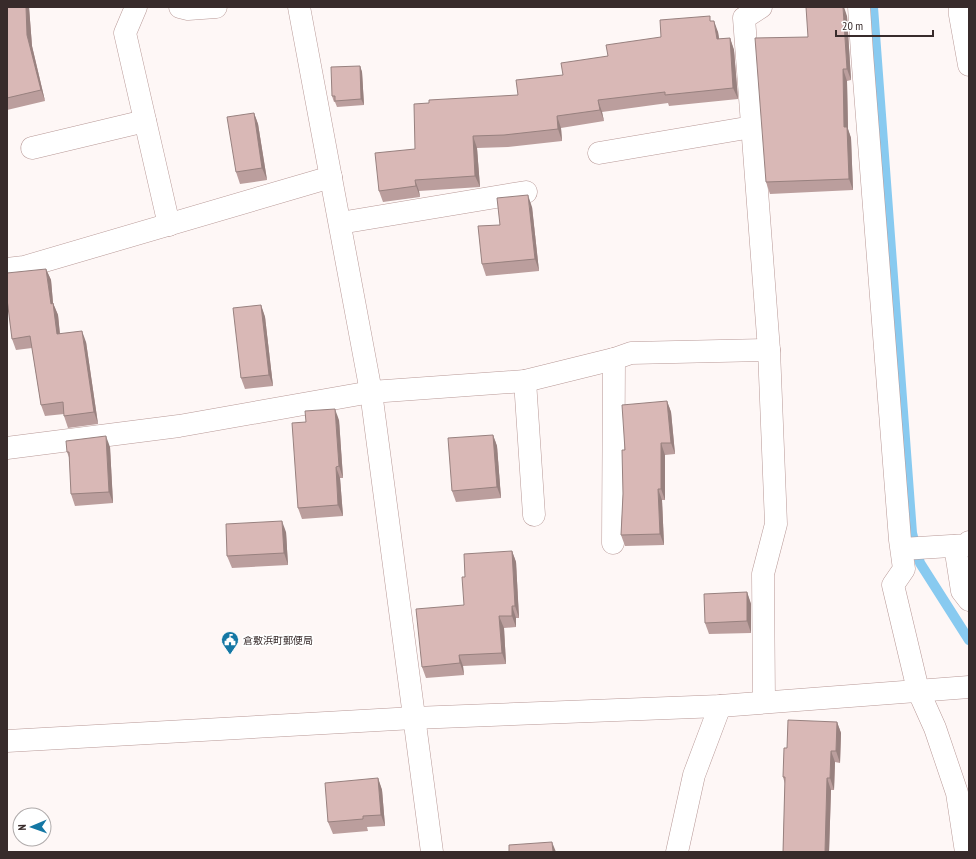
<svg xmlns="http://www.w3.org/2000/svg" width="976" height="859" viewBox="0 0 976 859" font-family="'PT Sans Narrow','Noto Sans JP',sans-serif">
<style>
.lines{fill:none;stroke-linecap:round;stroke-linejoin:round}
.stream{stroke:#88caf0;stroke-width:10}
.minor-casing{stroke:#b89997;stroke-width:23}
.minor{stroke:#fff;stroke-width:22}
.wall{fill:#bb9e9d}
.shaded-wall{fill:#98817f}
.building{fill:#d9b8b6;stroke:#98817f}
.labels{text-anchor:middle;stroke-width:3.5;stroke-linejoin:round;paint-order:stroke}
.poi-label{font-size:10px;fill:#382b2b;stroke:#fff;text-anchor:start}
</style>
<rect width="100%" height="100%" fill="#fef7f6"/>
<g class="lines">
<path class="stream" d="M873 7 912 533 920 563 969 640"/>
<defs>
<g id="minor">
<path d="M136 7 125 33 169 225"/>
<path d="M180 7 188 9 216 7"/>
<path d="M299 7 371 392 432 852"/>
<path d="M761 7 744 18 769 350 776 524 763 574 764 702"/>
<path d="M859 7 862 53 900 540 904 569 893 585 918 690 935 728 957 793 966 852"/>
<path d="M960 7V15L969 65"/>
<path d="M32 148 145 121"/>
<path d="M599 153 752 127"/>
<path d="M340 223 526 192"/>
<path d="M7 269 24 267 331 177"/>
<path d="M525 381 534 515"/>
<path d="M7 448 179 426 371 392 525 381 614 359 631 353 769 350"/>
<path d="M613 543 614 359"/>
<path d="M955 546 962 591 969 600"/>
<path d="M902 549 967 545 969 542"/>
<path d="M7 741 414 718 720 706 969 687"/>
<path d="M677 852 694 775 720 706"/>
</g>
</defs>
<use href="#minor" class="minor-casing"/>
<use href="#minor" class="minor"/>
</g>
<g class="wall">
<path d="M7 7H29L32 46 45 101 7 110Z"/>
<path d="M847 16 851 80 847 81 848 129 851 138 853 190 770 194 766 182 808 37Z"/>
<path d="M711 21 718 32 719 39 730 38 734 50 738 99 669 106 668 103 602 112 604 121 561 128 562 141 508 147 477 148 480 187 419 191 420 197 383 202 379 191 415 149 518 95 608 56Z"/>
<path d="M360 66 362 72 364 105 337 107 335 102H334L332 96Z"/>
<path d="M254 113 258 124 267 180 240 184 236 172Z"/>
<path d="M532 207 539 271 486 276 482 264 500 225Z"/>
<path d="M46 269 51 280 53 303 58 315 60 334 86 342 98 424 68 428 64 416V414L45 416 41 405 32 348 16 350 12 339Z"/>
<path d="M261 305 265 317 273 386 245 389 241 378Z"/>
<path d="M667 401 671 412 675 454 665 455V500H662L664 545 625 546 621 535 625 450Z"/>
<path d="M339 420 343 478H340L343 516 302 519 298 508Z"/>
<path d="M493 435 497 446 501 498 456 502 452 491Z"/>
<path d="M110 447 113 503 75 506 71 494 70 460 67 452Z"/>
<path d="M286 532 288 565 232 568 227 556Z"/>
<path d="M512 551 516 562 519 618H516V627L504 628 506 664 463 666 464 675 426 678 422 667 464 605 465 577Z"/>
<path d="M747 592 751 604V633L709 634 705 623Z"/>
<path d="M837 722 841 733 840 763 835 762 834 790H831L829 852H783L785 784 783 777 787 748Z"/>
<path d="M378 778 382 790 385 826 367 827 368 831 333 834 328 822Z"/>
</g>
<g class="shaded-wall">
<path d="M26 7H29L32 46 45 101 41 90 27 35Z"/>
<path d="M843 7H844L847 16 851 80 847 69Z"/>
<path d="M714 21 718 32 721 50 717 39Z"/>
<path d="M730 38 734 50 738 99 733 88Z"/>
<path d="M360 66 362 72 364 105 361 99Z"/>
<path d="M843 69 847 81 848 129 851 138 853 190 849 179 844 127Z"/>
<path d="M598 100 602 112 604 121 600 110Z"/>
<path d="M254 113 258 124 267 180 262 168Z"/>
<path d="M557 116 561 128 562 141 558 129Z"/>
<path d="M473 136 477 148 480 187 475 176Z"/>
<path d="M415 180 419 191 420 197 416 186Z"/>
<path d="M528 195 532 207 539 271 535 259Z"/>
<path d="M46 269 51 280 53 303 58 315 61 346 57 334 51 304Z"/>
<path d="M261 305 265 317 273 386 269 375Z"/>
<path d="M82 331 86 342 98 424 94 412Z"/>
<path d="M667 401 671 412 675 454 671 443Z"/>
<path d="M335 409 339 420 343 478 339 466Z"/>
<path d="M493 435 497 446 501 498 497 487Z"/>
<path d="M106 436 110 447 113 503 109 492Z"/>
<path d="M661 443 665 455V500L661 489Z"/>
<path d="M336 467 340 478 343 516 338 505Z"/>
<path d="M658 489 662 500 664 545 660 534Z"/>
<path d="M282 521 286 532 288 565 284 553Z"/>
<path d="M512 551 516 562 519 618 515 606Z"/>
<path d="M747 592 751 604V633L747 621Z"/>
<path d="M512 606 516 618V627L512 616Z"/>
<path d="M499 616 504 628 506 664 502 653Z"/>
<path d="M459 655 463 666 464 675 460 663Z"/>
<path d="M837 722 841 733 840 763 836 751Z"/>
<path d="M831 751 835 762 834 790 830 778Z"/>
<path d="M378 778 382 790 385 826 381 815Z"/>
<path d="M827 778 831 790 829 852H825Z"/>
<path d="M552 842 556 852H553Z"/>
</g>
<g class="building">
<path d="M7 7H26L27 35 41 90 7 98Z"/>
<path d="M806 7H843L847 69H843L844 127H847L849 179 766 182 755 38 808 37Z"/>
<path d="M710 16V21H714L717 39 730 38 733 88 665 95V92L598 100 600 110 557 116 558 129 504 135 473 136 475 176 415 180 416 186 379 191 375 153 415 149 414 104 429 103V100L518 95 516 80 563 75 561 63 608 56 606 45 661 37 660 20Z"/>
<path d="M360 66 361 99 335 101V96H332L331 67Z"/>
<path d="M254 113 262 168 236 172 227 117Z"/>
<path d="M528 195 535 259 482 264 478 226 500 225 497 198Z"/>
<path d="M46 269 51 304 53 303 57 334 82 331 94 412 64 416 63 402 41 405 30 336 12 339 7 299V273Z"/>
<path d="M261 305 269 375 241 378 233 308Z"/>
<path d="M667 401 671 443H661V489H658L660 534 621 535 623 494 622 450H625L622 405Z"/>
<path d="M335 409 339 466 336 467 338 505 298 508 292 423 306 422 305 411Z"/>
<path d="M493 435 497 487 452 491 448 438Z"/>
<path d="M106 436 109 492 71 494 69 452H67L66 441Z"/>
<path d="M282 521 284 553 227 556 226 524Z"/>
<path d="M512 551 515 606H512V616H499L502 653 459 655 460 663 422 667 416 609 464 605 462 577H465L464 554Z"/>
<path d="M747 592V621L705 623 704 594Z"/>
<path d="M788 720 837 722 836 751H831L830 778H827L825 852H783L785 777H783L784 748H787Z"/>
<path d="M378 778 381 815 363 816V819L328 822 325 783Z"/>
<path d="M552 842 553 852H509V845Z"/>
</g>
<defs>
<symbol id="civic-pin" viewBox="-11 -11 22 30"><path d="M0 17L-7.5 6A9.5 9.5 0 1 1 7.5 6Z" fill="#1477a4" stroke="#fff"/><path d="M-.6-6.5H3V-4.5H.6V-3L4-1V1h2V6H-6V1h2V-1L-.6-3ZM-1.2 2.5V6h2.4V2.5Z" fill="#fff"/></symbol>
</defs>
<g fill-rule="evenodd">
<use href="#civic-pin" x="220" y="630" width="20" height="27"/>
</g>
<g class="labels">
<g class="poi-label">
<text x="243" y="644">倉敷浜町郵便局</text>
</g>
</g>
<rect width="976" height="859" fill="none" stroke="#382b2b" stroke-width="16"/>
<g transform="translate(32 827) rotate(268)"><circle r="19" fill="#ffffff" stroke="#afaaaa"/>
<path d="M0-3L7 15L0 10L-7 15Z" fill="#1477a4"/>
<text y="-6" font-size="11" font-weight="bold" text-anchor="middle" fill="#382b2b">N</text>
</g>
<path d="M836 30v6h97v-6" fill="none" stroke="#382b2b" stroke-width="2"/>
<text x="842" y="30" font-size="12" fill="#382b2b" stroke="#ffffff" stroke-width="3" paint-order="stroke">20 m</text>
</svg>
